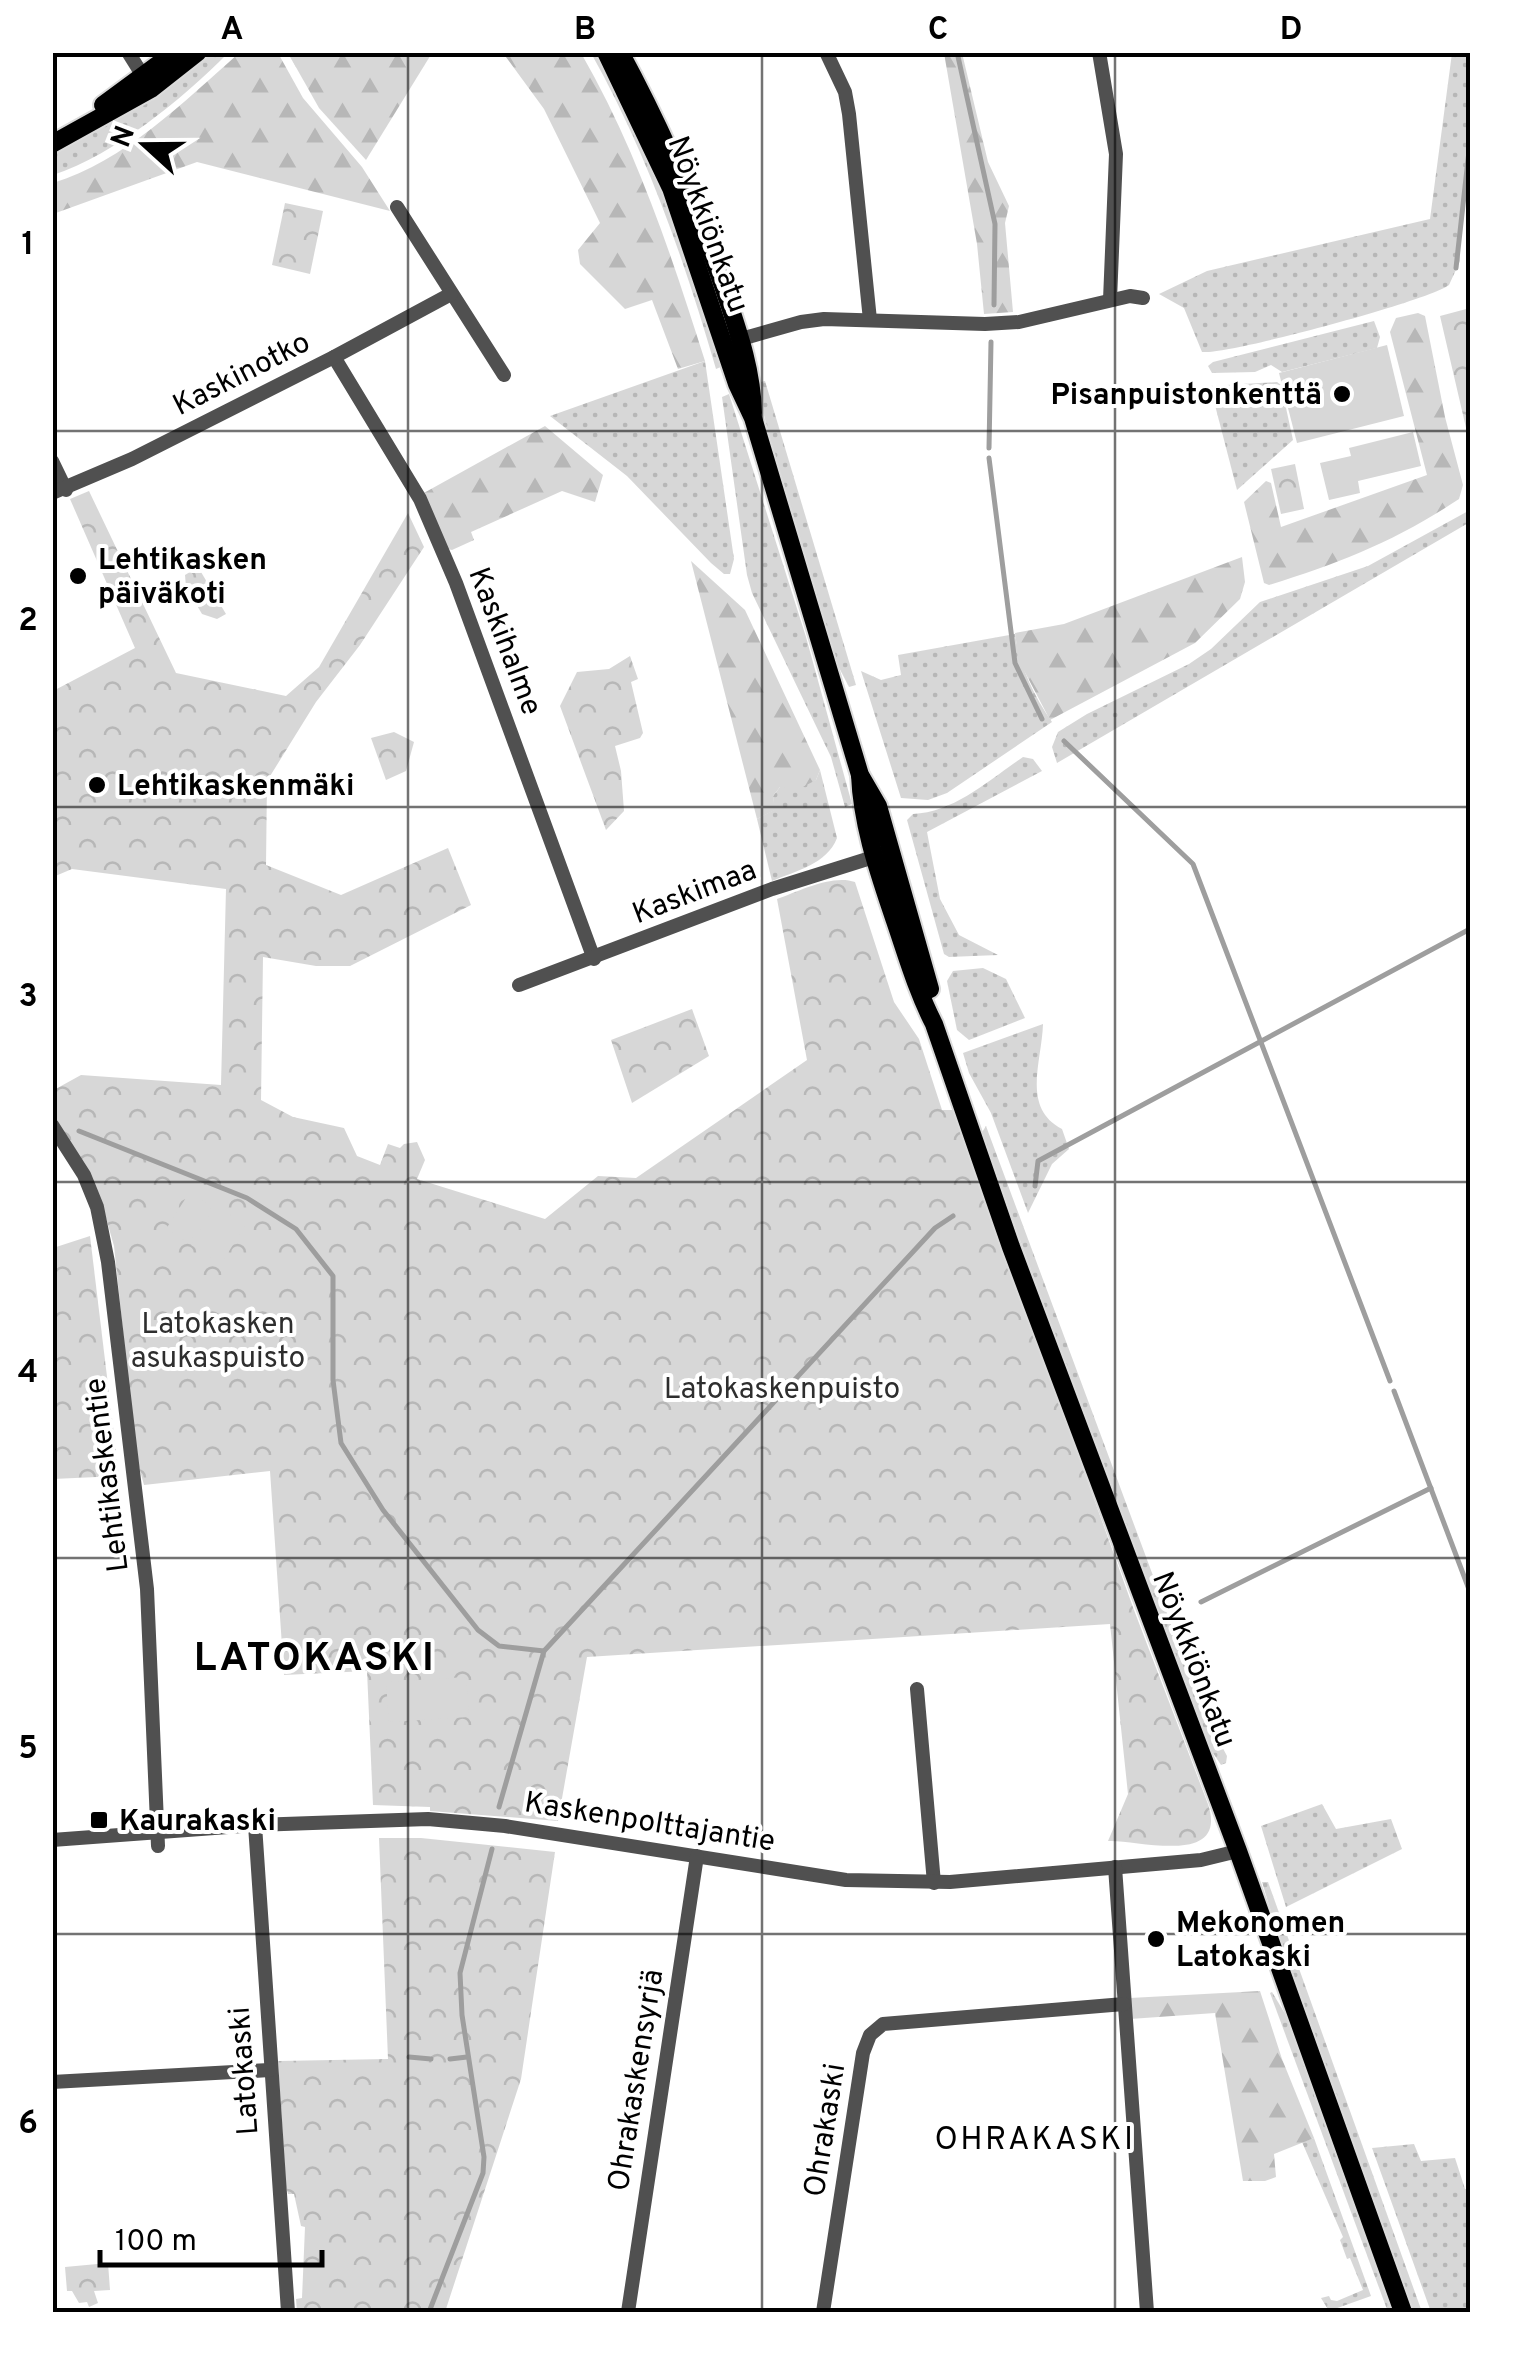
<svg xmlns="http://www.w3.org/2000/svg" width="1523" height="2365" viewBox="0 0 1523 2365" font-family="Overpass,sans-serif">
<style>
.grass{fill:url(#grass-dots)}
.forest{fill:url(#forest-firs)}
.park{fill:url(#park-crowns)}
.pitch{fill:#d7d7d7}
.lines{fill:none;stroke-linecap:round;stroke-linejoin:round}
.stream{stroke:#9e9e9e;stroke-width:5}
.major-casing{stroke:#dbdbdb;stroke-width:22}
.minor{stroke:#505050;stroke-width:14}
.major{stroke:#000;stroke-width:18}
.grid{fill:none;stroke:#000;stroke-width:2.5;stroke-opacity:0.55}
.poi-dot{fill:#000;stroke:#fff;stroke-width:4}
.labels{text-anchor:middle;stroke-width:8;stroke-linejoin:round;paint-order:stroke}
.street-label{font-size:30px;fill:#000;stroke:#fff}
.poi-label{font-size:30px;font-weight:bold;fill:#000;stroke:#fff;text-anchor:start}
.park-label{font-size:30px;fill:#2e2e2e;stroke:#fff}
.neighbourhood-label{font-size:32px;letter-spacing:2.5px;fill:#000;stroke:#fff}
.district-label{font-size:40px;font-weight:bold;letter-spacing:2.5px;fill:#000;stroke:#fff}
.neatline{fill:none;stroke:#000;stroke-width:4}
.grid-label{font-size:32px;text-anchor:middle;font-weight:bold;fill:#000}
</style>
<defs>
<pattern id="grass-dots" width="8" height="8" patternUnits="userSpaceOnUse" patternTransform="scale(2.5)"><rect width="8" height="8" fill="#d7d7d7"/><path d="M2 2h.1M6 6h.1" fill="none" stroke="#b7b7b7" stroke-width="1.8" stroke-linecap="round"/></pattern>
<pattern id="forest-firs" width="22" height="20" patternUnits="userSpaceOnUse" patternTransform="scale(2.5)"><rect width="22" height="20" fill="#d7d7d7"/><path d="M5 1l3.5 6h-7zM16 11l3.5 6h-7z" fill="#b7b7b7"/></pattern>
<pattern id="park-crowns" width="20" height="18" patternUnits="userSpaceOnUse" patternTransform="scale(2.5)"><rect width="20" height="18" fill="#d7d7d7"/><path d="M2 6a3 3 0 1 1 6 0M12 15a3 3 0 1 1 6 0" fill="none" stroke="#b7b7b7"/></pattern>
</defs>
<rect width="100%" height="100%" fill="#fff"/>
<g class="grass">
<path d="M205 53H228C181 100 116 154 53 175L52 148 109 124 176 78Z"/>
<path d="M591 53H598L657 171 723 366 716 369C684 259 647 153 591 53Z"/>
<path d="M1452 53H1470V161L1460 217V261L1449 285C1428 301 1227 355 1202 352L1184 308 1159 294 1207 271 1430 219Z"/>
<path d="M1374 321 1380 337 1377 348 1282 372 1271 365 1255 372 1212 373 1208 366 1213 362Z"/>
<path d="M705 361 734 559 730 574H724L711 563 627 476 550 416Z"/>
<path d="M765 381 856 685 849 687 833 656 782 488 756 383Z"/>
<path d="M1277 382 1281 385 1293 440 1237 490 1210 386Z"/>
<path d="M729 394 806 637 852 804 845 807 831 757 752 593 747 575 722 397Z"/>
<path d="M1470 510V522L1057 763 1052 747 1058 732 1087 714 1189 664 1211 649 1260 602 1368 566Z"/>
<path d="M1015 634C1020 667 1033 694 1052 722L947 793 928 800 901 798 861 671 881 680 901 675 898 655Z"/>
<path d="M1023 757 1033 759 1042 771 927 832 940 899 959 935 998 955 949 957 944 954 907 820 913 814C955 812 989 780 1023 757Z"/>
<path d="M820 770 837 838C827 864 796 871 772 881L757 819 774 810 773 796 780 787 816 780Z"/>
<path d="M983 968 1006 979 1025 1018 969 1040 957 1030 947 981 953 971Z"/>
<path d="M1043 1024C1042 1061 1021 1108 1062 1129L1069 1149 1052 1164 1028 1213 991 1113 969 1073 963 1053Z"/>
<path d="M986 1126 1204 1713 1227 1756 1226 1763 1221 1765 1203 1738 981 1134Z"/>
<path d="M1322 1804 1336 1829 1391 1819 1402 1849 1286 1907 1261 1826Z"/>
<path d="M1262 1882H1268L1422 2312H1411L1292 1981Z"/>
<path d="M1272 1992 1287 2017 1394 2312H1388L1270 1993Z"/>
<path d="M1314 2138 1371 2296 1329 2311 1321 2298 1329 2296 1331 2300 1337 2301 1363 2290 1350 2258 1347 2259 1340 2240 1343 2237 1302 2142Z"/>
<path d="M1414 2144 1421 2161 1455 2158 1465 2189H1470V2312H1431L1372 2148Z"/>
</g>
<g class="forest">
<path d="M239 53H278L303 98 362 167 390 211 197 162 53 214V183C123 162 185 101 239 53Z"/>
<path d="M288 53H432L366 160 319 108Z"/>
<path d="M503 53H581C637 150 671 254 705 361L678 369 652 300 625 309 580 264 578 250 600 223 544 109Z"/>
<path d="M944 53H962L988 162 1009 206 1005 223 1013 312 984 314 977 244Z"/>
<path d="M1418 313 1425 316 1445 417 1463 485 1459 499C1396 541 1340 563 1269 585L1264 583 1244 502 1266 481 1271 483 1281 527 1427 475 1390 332 1396 318Z"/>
<path d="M545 426 603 475 595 502 562 491 471 532 474 540 452 550 440 547 422 494Z"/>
<path d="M1242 557 1245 582 1240 599 1195 643 1050 720 1019 661 1015 633 1064 624Z"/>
<path d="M691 561 745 610 820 770 816 780 797 790 780 787 773 796 775 810 757 819Z"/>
<path d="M1260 1991 1282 2059 1314 2138 1274 2154 1276 2177 1265 2181H1243L1215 2013 1130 2019V1998Z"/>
</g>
<g class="park">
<path d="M285 203 323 211 310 274 272 265Z"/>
<path d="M1470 308V307V445L1440 316Z"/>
<path d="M1295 464 1304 509 1281 514 1271 469Z"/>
<path d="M89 491 176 673 286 696 319 667 408 513 424 547 360 645 316 702 267 781 266 865 341 895 448 848 471 905 350 966H316L263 957 261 1100 293 1117 344 1128 357 1156 380 1165 388 1144 400 1148 404 1144 417 1142 425 1160 417 1179 545 1219 598 1176 636 1178 807 1060 777 899C799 891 833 874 855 882L894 1002 919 1039 942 1110H954L1134 1610 1208 1804C1229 1868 1135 1839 1108 1841L1128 1794 1110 1624 587 1657 558 1821 430 1811V1807L373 1805 367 1671 284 1675 270 1471 144 1485 136 1456 114 1246 104 1211 53 1120 52 1091 81 1075 221 1085 226 889 72 869 53 877V691L135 648 70 499Z"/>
<path d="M198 567 226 614 217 619 202 614 186 587 185 575Z"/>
<path d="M630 656 638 679 631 682 643 733 640 738 615 746 621 771 624 811 606 830 560 706 577 672 609 669Z"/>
<path d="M394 732 414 742 406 771 386 780 371 738Z"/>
<path d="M692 1009 709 1056 632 1103 611 1040Z"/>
<path d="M90 1236 119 1476 53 1479V1248Z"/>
<path d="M379 1838H421L555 1852 521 2079 445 2312H297L296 2299 302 2298 305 2227 301 2226 294 2194H288L286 2187 278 2061 388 2059Z"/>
<path d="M108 2263 110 2290 94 2291 98 2303 89 2307 87 2302 79 2303 72 2291H67L65 2267Z"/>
</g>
<g class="pitch">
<path d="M1387 345 1404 416 1297 443 1279 373Z"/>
<path d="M1413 432 1421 466 1358 481 1360 493 1329 500 1320 463 1351 456 1349 448Z"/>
<path d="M189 1193 212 1206 189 1243 166 1229Z"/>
<path d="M215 1206 246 1224 221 1264 191 1245Z"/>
<path d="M466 1677 469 1717 389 1722 386 1682Z"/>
</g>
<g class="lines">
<g class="stream">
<path d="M957 52 995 224 994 305"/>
<path d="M1456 268 1470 142"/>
<path d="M989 448 991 342"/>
<path d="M989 458 1015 663 1042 719"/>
<path d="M1064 741 1193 864 1390 1381"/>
<path d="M79 1131 247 1198 296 1229 333 1276V1380L341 1443 383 1510 478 1630 499 1646 544 1651"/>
<path d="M1035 1186 1038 1161 1470 929"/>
<path d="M1394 1391 1470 1592"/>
<path d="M1201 1602 1431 1488"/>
<path d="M499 1807 544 1651 935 1228 953 1216"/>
<path d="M409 2057 431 2059"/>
<path d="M450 2059 467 2057"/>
<path d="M429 2312 483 2173 484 2157 462 2015 460 1973 492 1849"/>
</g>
<defs>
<g id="major">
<path d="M606 52 671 188 737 384 753 418 860 775 878 806 930 989"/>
<path d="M620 52C661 128 695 205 723 286 737 328 752 368 753 413"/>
<path d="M103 105 175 52"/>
<path d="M52 144 151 89 198 52"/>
<path d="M860 775C862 826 879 873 895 921 907 956 917 991 934 1024L1011 1247 1238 1851 1403 2312"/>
</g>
</defs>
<use href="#major" class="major-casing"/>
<g class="minor">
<path d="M128 52 148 84"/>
<path d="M826 52 845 92 849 114 870 320"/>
<path d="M1099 52 1116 154 1110 300"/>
<path d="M397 207 504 375"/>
<path d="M734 341 801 322 824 319 985 324 1019 322 1130 296 1143 298"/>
<path d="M334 357 420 499 456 583 594 959"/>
<path d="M52 461 66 490"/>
<path d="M52 493 132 459 334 357 451 294"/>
<path d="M519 985 772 889 880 855"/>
<path d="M52 1125 84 1175 97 1207 108 1262 147 1589 158 1846"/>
<path d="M917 1689 934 1883"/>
<path d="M255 1825 288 2312"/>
<path d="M52 1840 255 1825 428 1819 505 1826 846 1880 950 1882 1201 1860 1238 1851"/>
<path d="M1115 1867 1147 2312"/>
<path d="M52 2082 270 2070"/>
<path d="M628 2312 697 1856"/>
<path d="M823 2312 863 2053 870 2035 883 2024 1124 2004"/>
</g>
<use href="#major" class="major"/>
</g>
<path class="grid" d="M408 52V2312M762 52V2312M1115 52V2312M52 431H1470M52 807H1470M52 1182H1470M52 1558H1470M52 1934H1470"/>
<g class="poi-dot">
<circle cx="1342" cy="394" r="10"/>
<circle cx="78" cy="576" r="10"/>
<circle cx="97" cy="785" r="10"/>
<rect x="89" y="1810" width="20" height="20" rx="5"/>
<circle cx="1156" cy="1939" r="10"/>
</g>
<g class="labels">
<g class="street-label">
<text transform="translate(709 224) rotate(70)" y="10">Nöykkiönkatu</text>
<text transform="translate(241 373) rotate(-27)" y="10">Kaskinotko</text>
<text transform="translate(506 641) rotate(69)" y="10">Kaskihalme</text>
<text transform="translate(694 891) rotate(-21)" y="10">Kaskimaa</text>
<text transform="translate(106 1475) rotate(-97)" y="10">Lehtikaskentie</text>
<text transform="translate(1195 1659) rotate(69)" y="10">Nöykkiönkatu</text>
<text transform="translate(650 1821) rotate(9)" y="10">Kaskenpolttajantie</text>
<text transform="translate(243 2071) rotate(-94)" y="10">Latokaski</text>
<text transform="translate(635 2080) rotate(-81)" y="10">Ohrakaskensyrjä</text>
<text transform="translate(824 2130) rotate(-81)" y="10">Ohrakaski</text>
</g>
<g class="poi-label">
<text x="1322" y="404" text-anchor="end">Pisanpuistonkenttä</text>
<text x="98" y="569">Lehtikasken<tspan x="98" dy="34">päiväkoti</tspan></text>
<text x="117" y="795">Lehtikaskenmäki</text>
<text x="119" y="1830">Kaurakaski</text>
<text x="1176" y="1932">Mekonomen<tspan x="1176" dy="34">Latokaski</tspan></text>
</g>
<g class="park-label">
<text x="218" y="1333">Latokasken<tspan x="218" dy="34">asukaspuisto</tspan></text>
<text x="782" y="1398">Latokaskenpuisto</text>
</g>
<g class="neighbourhood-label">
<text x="1035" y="2149">OHRAKASKI</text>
</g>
<g class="district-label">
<text x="315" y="1670">LATOKASKI</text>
</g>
</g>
<rect width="1523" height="2365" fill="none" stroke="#ffffff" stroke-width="110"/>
<g transform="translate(145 145) rotate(291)" stroke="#ffffff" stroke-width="8" paint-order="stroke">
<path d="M0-8L18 38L0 25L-18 38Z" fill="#000000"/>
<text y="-15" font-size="28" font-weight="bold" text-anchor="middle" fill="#000000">N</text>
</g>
<path d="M100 2250v15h222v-15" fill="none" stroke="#000000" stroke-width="5"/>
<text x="115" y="2250" font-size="30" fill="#000000" stroke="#ffffff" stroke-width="8" paint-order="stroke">100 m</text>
<rect x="55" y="55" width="1413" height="2255" class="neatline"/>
<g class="grid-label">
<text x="232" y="39">A</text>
<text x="585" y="39">B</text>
<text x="938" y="39">C</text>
<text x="1291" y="39">D</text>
<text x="28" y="254">1</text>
<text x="28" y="630">2</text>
<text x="28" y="1006">3</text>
<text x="28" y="1382">4</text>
<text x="28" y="1758">5</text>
<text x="28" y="2133">6</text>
</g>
</svg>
